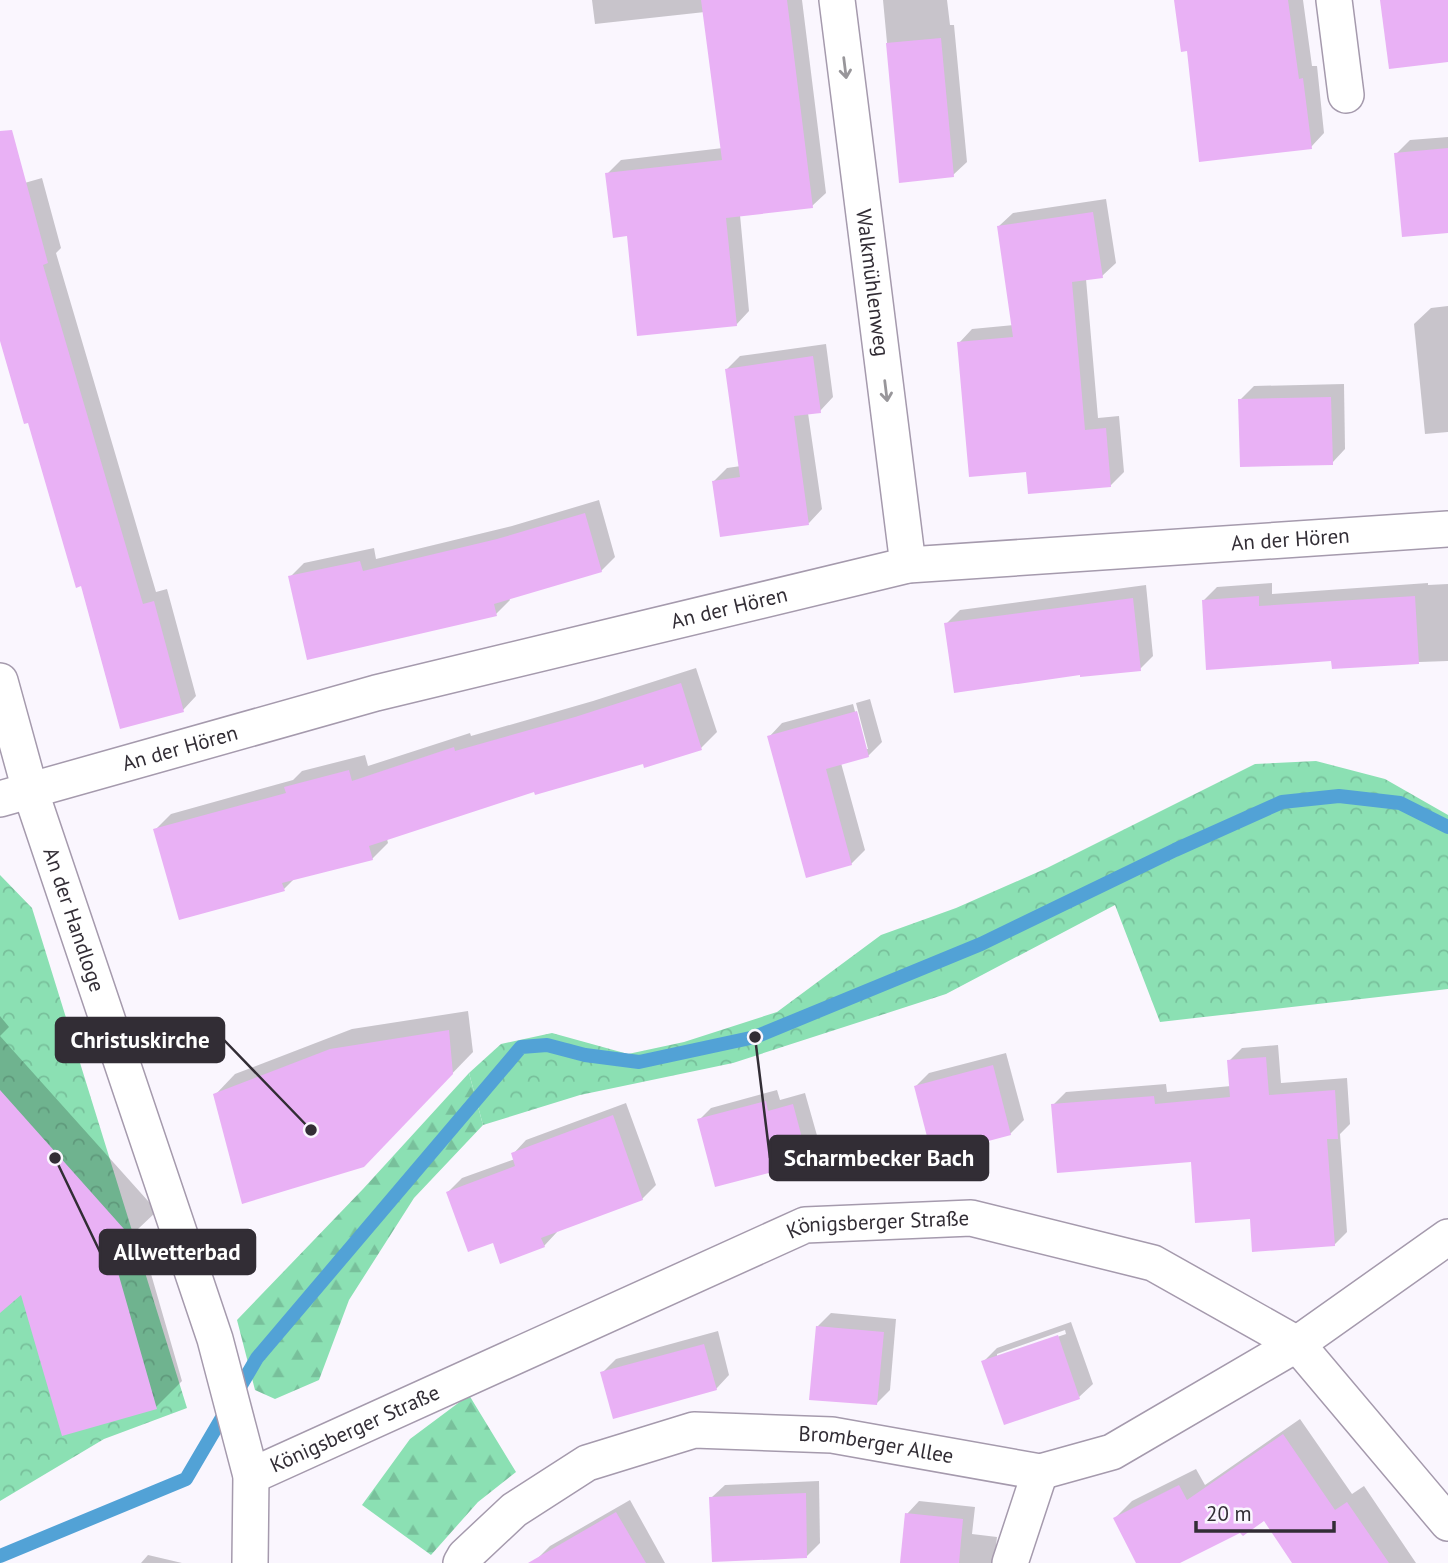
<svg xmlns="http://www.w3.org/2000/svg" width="1448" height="1563" viewBox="0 0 1448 1563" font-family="'PT Sans',sans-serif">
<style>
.forest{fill:url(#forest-firs)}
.park{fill:url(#park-crowns)}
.shadow{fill:#0003;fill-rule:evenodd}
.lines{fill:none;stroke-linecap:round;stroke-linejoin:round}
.stream{stroke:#52a2d6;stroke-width:14}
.building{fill:#e9b1f5}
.street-casing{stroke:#a59aad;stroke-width:38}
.street{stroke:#fff;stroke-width:35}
.oneway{stroke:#98969a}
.labels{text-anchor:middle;stroke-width:6;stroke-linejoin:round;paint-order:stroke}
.street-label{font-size:21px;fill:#322d35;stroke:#faf6fe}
.leader{fill:none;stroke:#322d35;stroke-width:2.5}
.callout-dot{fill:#322d35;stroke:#faf6fe;stroke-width:2.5}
.callout{fill:#322d35;stroke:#322d35;stroke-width:2.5}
.callout-label{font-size:23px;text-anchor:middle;font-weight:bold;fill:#fff}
</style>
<defs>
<pattern id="forest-firs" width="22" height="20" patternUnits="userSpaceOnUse" patternTransform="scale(1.75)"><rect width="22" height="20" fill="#8be0b3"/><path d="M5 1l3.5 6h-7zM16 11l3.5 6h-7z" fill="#78c09b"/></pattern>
<pattern id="park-crowns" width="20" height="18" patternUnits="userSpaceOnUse" patternTransform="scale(1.75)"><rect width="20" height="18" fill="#8be0b3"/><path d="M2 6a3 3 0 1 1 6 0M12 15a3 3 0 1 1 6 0" fill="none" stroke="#78c09b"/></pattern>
</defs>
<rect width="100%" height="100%" fill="#faf6fe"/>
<g class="forest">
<path d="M469 1073 483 1125 414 1198 349 1300 319 1380 275 1399 255 1390 237 1320 363 1189Z"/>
<path d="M469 1395 516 1472 478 1502 431 1555 362 1505 410 1439Z"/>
</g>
<g class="park">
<path d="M1316 761 1385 779 1448 815V989L1160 1022 1115 905 946 994 733 1063 580 1095 483 1125 469 1073 501 1044 552 1033 628 1054 684 1042 777 1012 881 935 956 908 1047 868 1255 764Z"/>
<path d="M0 875 32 908 187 1408 104 1439 0 1501Z"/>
</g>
<g class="shadow">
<path d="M592 0H802L826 193 812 206 740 215 749 311 736 325 628 234 607 174 621 160 723 148 705 12 595 24Z"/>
<path d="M883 0H947L950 25H954L967 162 953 175 900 181Z"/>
<path d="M1176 0H1303L1312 66H1317L1324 133 1311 147 1188 49Z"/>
<path d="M1448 137V231L1396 154 1410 140Z"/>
<path d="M42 178 61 248 56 253 156 592 167 589 196 696 183 710 82 584 0 319V190Z"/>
<path d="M1106 199 1116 263 1102 276 1086 279 1098 418 1119 416 1124 472 1110 486 1028 470 959 343 972 329 1014 325 999 226 1013 213Z"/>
<path d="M1448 306V432L1425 434 1414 324 1431 308Z"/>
<path d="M826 344 833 397 820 411 808 413 822 509 809 523 713 482 727 468 741 466 727 369 740 356Z"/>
<path d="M1344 384 1345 449 1332 463 1240 400 1254 386Z"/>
<path d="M599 500 615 557 601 571 509 598 510 600 496 614 290 577 304 563 374 548 376 559 512 526Z"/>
<path d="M1272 583V594L1428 583V585L1448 584V661L1333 665V660L1204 600 1217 587Z"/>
<path d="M1146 585 1153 656 1140 669 946 624 960 610Z"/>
<path d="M696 668 717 732 701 748 535 790 387 839 388 843 372 859 295 878 284 889 155 830 171 814 293 780 302 771 365 755 368 766 470 733 471 736 593 701Z"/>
<path d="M870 699 882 742 868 756 841 763 865 850 851 864 769 737 782 723 853 704 865 749H868L856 703Z"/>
<path d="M468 1011 473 1052 384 1144 215 1095 235 1074 352 1029Z"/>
<path d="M0 1016 9 1027 0 1036Z"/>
<path d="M0 1036 157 1211 138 1229 182 1381 156 1407 22 1292 0 1311Z"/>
<path d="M1278 1045 1281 1083 1347 1078 1350 1124 1340 1134 1347 1232 1334 1245 1251 1217 1192 1160 1053 1105 1066 1092 1166 1084 1167 1092 1231 1086 1229 1061 1242 1048Z"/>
<path d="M1006 1053 1024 1120 1010 1134 916 1086 929 1073Z"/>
<path d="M777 1090 780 1100 805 1093 818 1139 806 1151 795 1154 783 1168 699 1120 711 1108Z"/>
<path d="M626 1103 656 1185 642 1199 557 1230V1232L544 1246 494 1240 448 1192 462 1178 515 1159 513 1154 526 1140Z"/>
<path d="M831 1313 896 1319 890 1390 876 1404 817 1327Z"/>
<path d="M1071 1322 1093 1384 1079 1397 983 1362 997 1348ZM1065 1330 1066 1334 997 1357V1354Z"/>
<path d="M718 1331 729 1375 716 1389 602 1373 616 1359Z"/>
<path d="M1300 1419 1352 1494 1364 1486 1416 1563H1294L1265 1519 1177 1563H1138L1115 1518 1132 1501 1196 1469 1205 1485Z"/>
<path d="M819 1481 820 1543 807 1556 711 1498 725 1485Z"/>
<path d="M630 1500 665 1563H538L536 1560 550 1546Z"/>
<path d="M919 1501 975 1507 972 1534 997 1537 994 1563H902L907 1514Z"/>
<path d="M148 1555 182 1563H141Z"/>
</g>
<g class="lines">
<path class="stream" d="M0 1556 186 1479 257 1358 521 1047 547 1045 585 1055 639 1062 755 1037 981 944 1175 850 1282 802 1339 796 1400 803 1448 827"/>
</g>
<g class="building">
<path d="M701 0H787L813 208 726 218 737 326 637 336 627 236 613 238 605 173 722 160Z"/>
<path d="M1174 0H1288L1299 79 1303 78 1312 149 1199 162 1187 51 1181 52Z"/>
<path d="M1380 0H1448V62L1389 69Z"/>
<path d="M941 38 954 177 899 183 886 43Z"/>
<path d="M12 130 48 263 43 265 143 604 154 601 184 712 120 729 81 586 76 588 28 423 24 424 0 341V131Z"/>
<path d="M1448 148V233L1402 237 1394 153Z"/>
<path d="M1093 212 1103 278 1072 282 1085 430 1106 428 1111 487 1028 494 1026 472 969 477 957 342 1013 337 997 226Z"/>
<path d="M813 356 821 413 794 416 809 525 720 537 712 481 740 477 725 369Z"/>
<path d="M1331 397 1333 465 1240 467 1238 399Z"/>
<path d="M585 513 602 572 494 604 497 616 307 660 288 576 360 561 363 571 497 539Z"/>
<path d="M1259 596V606L1415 596 1419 664 1332 669 1331 661 1206 670 1202 600Z"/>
<path d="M1133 598 1141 671 1080 677V675L954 693 944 623Z"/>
<path d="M681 683 702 750 644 768 643 764 535 795 534 792 369 846 373 860 282 883 285 891 179 920 153 829 286 793 284 787 349 770 352 781 454 747 455 751 575 717Z"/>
<path d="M857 711 869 757 826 769 852 865 806 878 767 736Z"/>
<path d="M449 1030 453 1074 364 1167 242 1204 213 1094 330 1049Z"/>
<path d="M1266 1057 1269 1095 1335 1090 1338 1139H1327L1335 1246 1252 1252 1250 1219 1195 1223 1191 1162 1057 1173 1051 1104 1154 1096 1155 1104 1230 1097 1227 1060Z"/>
<path d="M993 1065 1011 1135 932 1156 914 1086Z"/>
<path d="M0 1090 132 1238 113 1255 157 1409 62 1436 21 1295 0 1313Z"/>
<path d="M766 1101 768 1111 793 1104 806 1153 781 1159 784 1169 715 1187 697 1119Z"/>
<path d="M613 1115 643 1200 541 1238 545 1247 500 1264 493 1243 468 1252 446 1192 515 1166 511 1153Z"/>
<path d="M816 1326 884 1332 877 1405 809 1400Z"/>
<path d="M1058 1335 1080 1399 1004 1425 981 1361Z"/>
<path d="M704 1344 717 1390 613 1419 600 1372Z"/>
<path d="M1283 1434 1335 1510 1347 1502 1389 1563H1292L1264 1521 1243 1536 1240 1533 1180 1563H1136L1113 1518 1179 1485 1187 1500Z"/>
<path d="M806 1493 807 1558 712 1562 709 1497Z"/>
<path d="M616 1512 646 1563H528Z"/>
<path d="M905 1513 963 1519 959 1563H900Z"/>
</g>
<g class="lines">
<defs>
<g id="street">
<path id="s1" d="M837 0 908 565"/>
<path d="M1334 0 1346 95"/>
<path id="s2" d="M0 681 30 790 215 1339 251 1476 250 1563"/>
<path id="s3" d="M0 799 376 693 908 565 1448 529"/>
<path id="s4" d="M251 1476 805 1225 971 1218 1153 1263 1297 1344 1448 1523"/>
<path id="s5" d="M461 1563 465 1556 514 1510 587 1463 694 1430 832 1435 1040 1472 1112 1452 1297 1344 1448 1237"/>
<path d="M1010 1563 1040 1472"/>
</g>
</defs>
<use href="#street" class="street-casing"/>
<use href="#street" class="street"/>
</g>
<defs><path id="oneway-shaft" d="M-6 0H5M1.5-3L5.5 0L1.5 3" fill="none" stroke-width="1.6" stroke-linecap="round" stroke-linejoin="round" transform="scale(1.75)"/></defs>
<g class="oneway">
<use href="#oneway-shaft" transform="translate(845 68) rotate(83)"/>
<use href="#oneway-shaft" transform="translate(886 391) rotate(83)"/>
</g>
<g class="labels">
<g class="street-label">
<text dy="7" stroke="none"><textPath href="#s1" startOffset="285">Walkmühlenweg</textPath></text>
<text dy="7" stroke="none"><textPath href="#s3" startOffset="1321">An der Hören</textPath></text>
<text dy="7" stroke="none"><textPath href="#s3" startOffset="754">An der Hören</textPath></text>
<text dy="7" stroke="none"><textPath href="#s3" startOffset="187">An der Hören</textPath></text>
<text dy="7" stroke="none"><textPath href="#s2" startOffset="250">An der Handloge</textPath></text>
<text dy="7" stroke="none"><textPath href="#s4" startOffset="681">Königsberger Straße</textPath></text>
<text dy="7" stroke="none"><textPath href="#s4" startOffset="114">Königsberger Straße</textPath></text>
<text dy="7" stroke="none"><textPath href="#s5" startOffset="457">Bromberger Allee</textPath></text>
</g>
</g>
<path class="leader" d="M311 1130L224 1040M755 1037L770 1158M55 1158L100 1252"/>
<g class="callout-dot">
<circle cx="311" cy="1130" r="7"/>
<circle cx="755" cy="1037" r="7"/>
<circle cx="55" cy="1158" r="7"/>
</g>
<g class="callout">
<rect x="56" y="1018" width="168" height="44" rx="7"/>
<rect x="770" y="1136" width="218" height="44" rx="7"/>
<rect x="100" y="1230" width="155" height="44" rx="7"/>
</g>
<g class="callout-label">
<text x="140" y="1048">Christuskirche</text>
<text x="879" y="1166">Scharmbecker Bach</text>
<text x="177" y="1260">Allwetterbad</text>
</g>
<path d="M1196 1521v10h138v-10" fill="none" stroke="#322d35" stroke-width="3.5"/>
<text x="1206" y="1521" font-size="21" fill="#322d35" stroke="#faf6fe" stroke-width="5" paint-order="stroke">20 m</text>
</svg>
